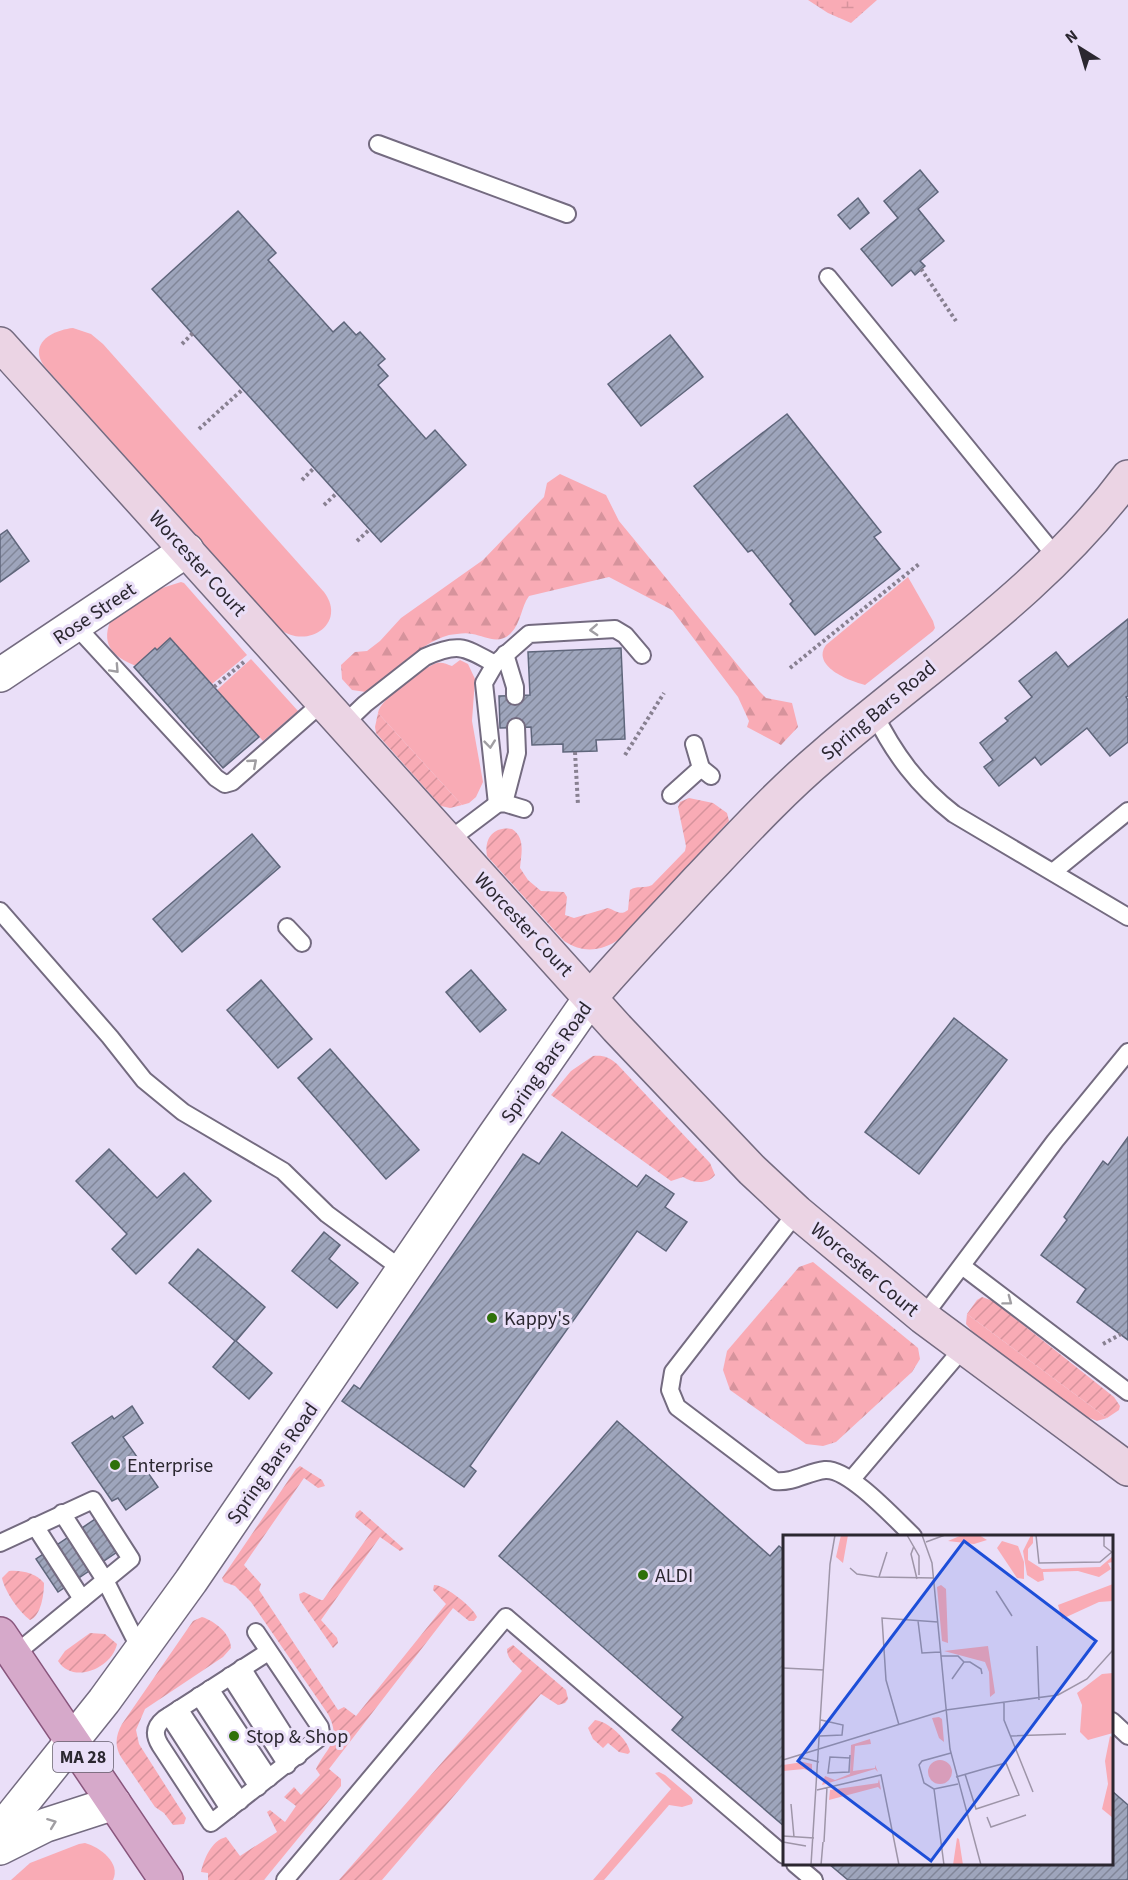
<svg xmlns="http://www.w3.org/2000/svg" width="1128" height="1880" viewBox="0 0 1128 1880" font-family="'Source Sans 3',sans-serif">
<style>
.grass{fill:#f9abb5}
.forest{fill:url(#forest-firs)}
.wetland{fill:url(#wetland-marsh)}
.garden{fill:url(#garden-furrows)}
.building{fill:url(#building-hatch);stroke:#5f667b;stroke-width:1.5}
.lines{fill:none;stroke-linecap:round;stroke-linejoin:round}
.lane-casing{stroke:#746b80;stroke-width:20}
.street-casing{stroke:#746b80;stroke-width:36}
.secondary-casing{stroke:#746b80;stroke-width:36}
.primary-casing{stroke:#89567d;stroke-width:36}
.path{stroke:#888091;stroke-width:4;stroke-dasharray:3 3;stroke-linecap:butt}
.lane{stroke:#fff;stroke-width:16}
.street{stroke:#fff;stroke-width:33}
.secondary{stroke:#ebd4e4;stroke-width:33}
.primary{stroke:#d6a9ca;stroke-width:33}
.oneway{stroke:#a09ea2}
.poi-dot{fill:#2f710a;stroke:#eadff8;stroke-width:2}
.labels{text-anchor:middle;stroke-width:6;stroke-linejoin:round;paint-order:stroke}
.shield{fill:#eadff8;stroke:#645e6c;stroke-width:1.5}
.shield-label{font-size:18px;font-weight:bold;fill:#2b2730}
.street-label{font-size:20px;fill:#2b2730;stroke:#eadff8}
.poi-label{font-size:20px;fill:#2b2730;stroke:#eadff8;text-anchor:start}
.inset-road{fill:none;stroke:#9e95a8;stroke-width:1.5}
.view{fill:#1d4ed8;fill-opacity:0.15;stroke:#1d4ed8;stroke-width:3}
.inset-edge{fill:none;stroke:#2b2730;stroke-width:3}
</style>
<defs>
<pattern id="forest-firs" width="22" height="20" patternUnits="userSpaceOnUse" patternTransform="scale(1.5)"><rect width="22" height="20" fill="#f9abb5"/><path d="M5 1l3.5 6h-7zM16 11l3.5 6h-7z" fill="#d6939c"/></pattern>
<pattern id="wetland-marsh" width="20" height="14" patternUnits="userSpaceOnUse" patternTransform="scale(1.5)"><rect width="20" height="14" fill="#f9abb5"/><path d="M1 5h8M5 5V1M11 12h8M15 12V8" fill="none" stroke="#d6939c"/></pattern>
<pattern id="garden-furrows" width="10" height="10" patternUnits="userSpaceOnUse" patternTransform="scale(1.5)"><rect width="10" height="10" fill="#f9abb5"/><path d="M-1 1l2-2M0 10L10 0M9 11l2-2" fill="none" stroke="#d6939c"/></pattern>
<pattern id="building-hatch" width="6" height="6" patternUnits="userSpaceOnUse" patternTransform="scale(1.5)"><rect width="6" height="6" fill="#9ea5bc"/><path d="M-1 1l2-2M0 6l6-6M5 7l2-2" fill="none" stroke="#818699"/></pattern>
</defs>
<rect width="100%" height="100%" fill="#eadff8"/>
<g class="grass">
<path d="M73 328 91 334 103 344 324 592C348 624 306 650 280 629L44 366C28 343 53 330 73 328Z"/>
<path d="M908 577 933 621 935 628 933 631 865 685C849 681 811 666 826 645Z"/>
<path d="M181 582 184 583 247 655 212 684 171 639 157 650 155 648 136 666C111 656 100 643 112 617L159 589Z"/>
<path d="M251 659 298 711 263 741 217 690Z"/>
<path d="M460 660 468 664 475 679 472 721 483 782 476 797 469 803 462 805 378 713C380 699 421 670 434 664 441 661 446 664 452 666Z"/>
<path d="M967 1314 1107 1418 1097 1421 1083 1415 975 1335 966 1324Z"/>
<path d="M659 1772 665 1775 691 1797 693 1800 692 1804 682 1807 669 1805 604 1880H593L671 1789 655 1773Z"/>
<path d="M85 1843C100 1847 121 1863 113 1880H11L30 1863 79 1844Z"/>
</g>
<g class="forest">
<path d="M560 474 606 495 619 521 760 692 766 698 792 703 798 727 781 745 747 727 749 721 738 697 672 610 609 577 529 596C521 607 521 623 511 633 498 646 486 636 472 634 466 632 456 634 449 635 416 645 394 673 366 692L352 690 342 679 341 665 355 652 367 651 380 641 401 618 483 560 544 497 547 483Z"/>
<path d="M813 1262 918 1348 920 1359 912 1372 836 1442 823 1446 806 1444 730 1390 723 1370 727 1351 799 1267Z"/>
</g>
<path class="wetland" d="M808 0H877L851 23 828 13Z"/>
<g class="garden">
<path d="M378 713 462 805 450 808 441 806 376 733 375 727Z"/>
<path d="M689 798 713 803 727 813 729 821 620 939C601 951 584 954 564 941L487 856C484 839 493 826 512 829 526 838 521 855 520 868L528 880 541 891 564 892 567 897 565 915 574 918 608 908C617 911 620 916 628 910L630 890C637 885 644 889 652 885L685 851 686 846 678 807 680 802Z"/>
<path d="M593 1056C603 1055 609 1057 617 1064L710 1163 715 1175C707 1185 693 1183 683 1177L671 1181 551 1095 571 1071Z"/>
<path d="M982 1297 993 1301 1114 1397 1120 1406 1119 1410 1107 1418 967 1314 977 1300Z"/>
<path d="M300 1466 322 1480 325 1486 318 1488 304 1478 244 1565 261 1584 259 1590 338 1710 344 1707 356 1716 446 1604 433 1590 434 1585C444 1584 474 1608 477 1617L474 1621H469L453 1608 329 1769 341 1779V1786L264 1880H208V1873L201 1872C204 1859 211 1841 226 1837L240 1856 277 1832 267 1812 270 1810 285 1822 296 1806 284 1797 294 1787 301 1795 320 1775 316 1769C327 1747 342 1741 328 1714L251 1602 235 1586 224 1582 222 1578 296 1469Z"/>
<path d="M360 1510 404 1549 400 1551 380 1537 321 1620 337 1638 338 1643 333 1648 300 1600 299 1594 304 1592 321 1600H323L372 1531 355 1517 356 1513Z"/>
<path d="M9 1571C21 1570 36 1573 44 1583 44 1594 41 1616 30 1620 19 1612 5 1592 2 1578Z"/>
<path d="M202 1617C215 1621 231 1634 231 1648L223 1657 145 1709 136 1730 139 1744 186 1818 184 1824 173 1825 164 1813 155 1807 121 1757C114 1745 116 1735 122 1724L193 1621Z"/>
<path d="M90 1633 105 1634 117 1644C112 1668 73 1685 58 1661L65 1651Z"/>
<path d="M513 1645 566 1690 568 1699 565 1703 558 1705 541 1694 382 1880H339L522 1671C516 1664 507 1660 507 1649Z"/>
<path d="M595 1720C607 1721 628 1739 630 1752L628 1754 619 1752 608 1743 603 1748 593 1739 588 1728Z"/>
</g>
<g class="building">
<path d="M920 170 938 192 918 209 944 241 920 261 925 266 915 275 911 270 892 286 861 249 898 218 884 201Z"/>
<path d="M858 198 869 213 850 229 838 215Z"/>
<path d="M238 211 276 253 268 260 333 332 344 322 356 335 360 332 385 359 378 365 388 376 378 385 426 439 435 430 466 465 381 542 152 289Z"/>
<path d="M670 335 703 377 641 426 608 384Z"/>
<path d="M787 414 881 532 874 537 900 569 815 635 790 604 793 601 752 550 748 552 694 486Z"/>
<path d="M7 530 29 561 0 582V535Z"/>
<path d="M1128 619V696L1126 697 1128 700V742L1110 756 1087 728 1041 765 1035 757 999 786 984 767 993 760 980 743 1008 721 1005 718 1032 697 1019 681 1056 652 1068 667Z"/>
<path d="M170 638 259 737 223 768 134 667 155 648 157 650Z"/>
<path d="M621 648 625 739 596 740 597 751 563 752V744L532 745 531 727 500 728 499 696 530 695 528 652Z"/>
<path d="M252 834 280 867 182 952 153 919Z"/>
<path d="M471 970 506 1010 480 1032 446 992Z"/>
<path d="M261 980 312 1039 278 1068 227 1010Z"/>
<path d="M954 1018 1007 1060 919 1174 865 1132Z"/>
<path d="M330 1049 419 1150 386 1179 298 1078Z"/>
<path d="M562 1132 637 1187 646 1175 674 1194 665 1207 687 1222 666 1251 637 1231 470 1466 476 1471 464 1487 342 1401 354 1385 360 1389 523 1154 539 1164Z"/>
<path d="M1128 1137V1340L1077 1302 1086 1289 1041 1255 1067 1220 1064 1217 1103 1161 1108 1165Z"/>
<path d="M109 1149 157 1198 184 1173 211 1201 136 1274 112 1249 127 1234 76 1181Z"/>
<path d="M324 1232 340 1245 329 1259 358 1283 337 1308 292 1271Z"/>
<path d="M198 1249 265 1307 236 1341 272 1373 249 1399 213 1367 235 1341 169 1283Z"/>
<path d="M132 1406 143 1423 123 1437 158 1487 126 1510 118 1498 112 1501 72 1443 112 1416 114 1419Z"/>
<path d="M617 1421 770 1556 779 1546 784 1550V1826L672 1730 683 1717 499 1556Z"/>
<path d="M107 1511 129 1544 58 1592 36 1559Z"/>
<path d="M1112 1791 1128 1805V1880H848L829 1864H1112Z"/>
</g>
<g class="lines">
<defs>
<g id="lane">
<path d="M378 144 567 214"/>
<path d="M828 277 1058 559"/>
<path d="M76 626 216 778 225 784 232 782 323 702"/>
<path d="M505 654 515 687V696"/>
<path d="M874 713C894 754 918 786 954 814L1128 917"/>
<path d="M343 725 365 704 425 657C459 642 464 647 495 664"/>
<path d="M694 744 701 768"/>
<path d="M671 795 701 768 711 776"/>
<path d="M504 803 517 753 516 727"/>
<path d="M497 804 484 683 495 664 529 634 615 629 625 635 642 655"/>
<path d="M448 841 497 804 504 803 524 809"/>
<path d="M1053 872 1128 811"/>
<path d="M0 911 110 1037 144 1080 183 1112 283 1171 327 1214 403 1270"/>
<path d="M287 927 302 943"/>
<path d="M797 1212 673 1372 670 1390 677 1407 775 1481C794 1483 807 1472 825 1470 849 1468 895 1519 913 1536"/>
<path d="M962 1266 1128 1392"/>
<path d="M923 1317 1055 1141 1128 1052"/>
<path d="M852 1479 964 1347"/>
<path d="M62 1513 105 1580 141 1651"/>
<path d="M35 1526 82 1599"/>
<path d="M0 1543 93 1500 131 1559 14 1655"/>
<path d="M256 1632 320 1727 321 1733 318 1739 211 1823 160 1745C154 1735 154 1727 164 1719L268 1652"/>
<path d="M242 1668 298 1756"/>
<path d="M230 1676 287 1765"/>
<path d="M210 1689 269 1778"/>
<path d="M199 1696 258 1787"/>
<path d="M179 1709 240 1801"/>
<path d="M169 1716 229 1809"/>
<path d="M1112 1721 1128 1736"/>
<path d="M795 1864 814 1880"/>
<path d="M285 1880 506 1617 784 1855"/>
</g>
<g id="street">
<path d="M0 675 187 550"/>
<path d="M0 1831 104 1701 191 1581 494 1136 591 997"/>
<path d="M0 1848 46 1825 114 1803"/>
</g>
<g id="secondary">
<path d="M0 344 617 1028 752 1170 797 1212 923 1317 1128 1469"/>
<path d="M591 997C625 957 662 919 698 880 739 837 779 793 824 755 929 664 1044 590 1128 477"/>
</g>
<path id="primary" d="M0 1634 166 1880"/>
</defs>
<use href="#lane" class="lane-casing"/>
<use href="#street" class="street-casing"/>
<use href="#secondary" class="secondary-casing"/>
<use href="#primary" class="primary-casing"/>
<g class="path">
<path d="M921 269 956 321"/>
<path d="M182 344 193 333"/>
<path d="M199 429 243 389"/>
<path d="M302 480 314 468"/>
<path d="M324 505 337 493"/>
<path d="M357 541 370 529"/>
<path d="M790 668 919 564"/>
<path d="M214 687 245 661"/>
<path d="M575 752 578 805"/>
<path d="M625 755 664 693"/>
<path d="M1103 1344 1121 1334"/>
</g>
<use href="#lane" class="lane"/>
<use href="#street" class="street"/>
<use href="#secondary" class="secondary"/>
<use href="#primary" class="primary"/>
</g>
<defs><path id="oneway-chevron" d="M-2-3.5L2.5 0L-2 3.5" fill="none" stroke-width="1.6" stroke-linecap="round" stroke-linejoin="round" transform="scale(1.5)"/></defs>
<g class="oneway">
<use href="#oneway-chevron" transform="translate(594 630) rotate(177)"/>
<use href="#oneway-chevron" transform="translate(115 669) rotate(47)"/>
<use href="#oneway-chevron" transform="translate(490 744) rotate(84)"/>
<use href="#oneway-chevron" transform="translate(253 763) rotate(-41)"/>
<use href="#oneway-chevron" transform="translate(1008 1301) rotate(37)"/>
<use href="#oneway-chevron" transform="translate(52 1823) rotate(-21)"/>
</g>
<g class="poi-dot">
<circle cx="492" cy="1318" r="6"/>
<circle cx="115" cy="1465" r="6"/>
<circle cx="643" cy="1575" r="6"/>
<circle cx="234" cy="1736" r="6"/>
</g>
<g class="labels">
<rect class="shield" x="53" y="1742" width="60" height="30" rx="4.5"/>
<g class="shield-label">
<text x="83" y="1763">MA 28</text>
</g>
<g class="street-label">
<text transform="translate(198 563) rotate(48)" y="7">Worcester Court</text>
<text transform="translate(94 613) rotate(-34)" y="7">Rose Street</text>
<text transform="translate(878 710) rotate(-40)" y="7">Spring Bars Road</text>
<text transform="translate(524 924) rotate(47)" y="7">Worcester Court</text>
<text transform="translate(546 1062) rotate(-55)" y="7">Spring Bars Road</text>
<text transform="translate(865 1269) rotate(40)" y="7">Worcester Court</text>
<text transform="translate(272 1463) rotate(-55)" y="7">Spring Bars Road</text>
</g>
<g class="poi-label">
<text x="504" y="1325">Kappy's</text>
<text x="127" y="1472">Enterprise</text>
<text x="655" y="1582">ALDI</text>
<text x="246" y="1743">Stop &amp; Shop</text>
</g>
</g>
<g transform="translate(783 1535)">
<rect width="330" height="330" fill="#eadff8"/>
<path d="M58 0H65L60 28 53 22ZM179 0H196L204 5 191 9 165 6ZM248 0H250V8L245 14V25L259 34 317 32 330 21V27L325 28 328 34 316 42 295 36 260 37 261 45 255 47 244 40 240 16ZM158 50 163 54 165 108 159 106 154 52ZM20 227 29 229V237L21 234 0 236V230Z" fill="#f9abb5"/>
<path d="M205 111 212 158 207 162 206 137 202 127 161 116ZM330 138V198L305 205 297 197 299 170 294 158 319 139ZM145 237a12 12 0 1 1 24 0a12 12 0 1 1-24 0ZM174 303 176 304 180 330H170Z" fill="#f9abb5"/>
<path d="M219 6 235 11 241 27V44L234 43 214 13ZM330 49V66L316 67 279 84 275 70ZM327 201 330 203V283L319 274 325 249 322 226Z" fill="#f9abb5"/>
<path d="M156 182 159 184 161 207 156 203 149 183ZM87 204 88 209 72 211 70 236 92 233V230L95 237 92 234 39 250 42 241 52 245 67 239 68 210ZM96 244 98 255 95 252 46 265 47 255 95 248Z" fill="#f9abb5"/>
<path class="inset-road" d="M124 0 136 21V40M139 0 149 28 167 214 198 330M253 0 256 28 317 27 330 16M321 0V11L330 18M143 7 162 0M131 11 128 19 134 44M67 33 74 39 94 42 151 43M96 42 104 17M213 56 229 81M135 86 139 118 157 117M254 111 256 165M158 121H175L181 127M0 133 41 135M169 144 181 127H187L198 134 199 139M221 167V185L250 257M116 190 103 145 99 83 155 87M37 201 59 200 60 190 38 185M228 201 283 199M16 222 36 227M67 223 47 222 45 238 66 237V236L67 220M0 225 163 175 275 160 304 144 330 115M173 242 204 233 223 228 236 260 193 274 182 239M151 254 175 249M34 255 98 240 116 330M8 269 11 302M204 282 208 292 243 280M0 301 31 303M0 307 23 311M41 307 44 252M28 330 47 29 52 0M38 330 40 307M161 330 151 254 141 248 136 230 139 226 168 218"/>
<path class="view" d="M181 6 313 106 148 326 15 226Z"/>
<rect width="330" height="330" class="inset-edge"/>
</g>
<g transform="translate(1080 48) rotate(323)" stroke="#eadff8" stroke-width="4.5" paint-order="stroke">
<path d="M0-4.5L10 22L0 15L-10 22Z" fill="#2b2730"/>
<text y="-9" font-size="16" font-weight="bold" text-anchor="middle" fill="#2b2730">N</text>
</g>
</svg>
